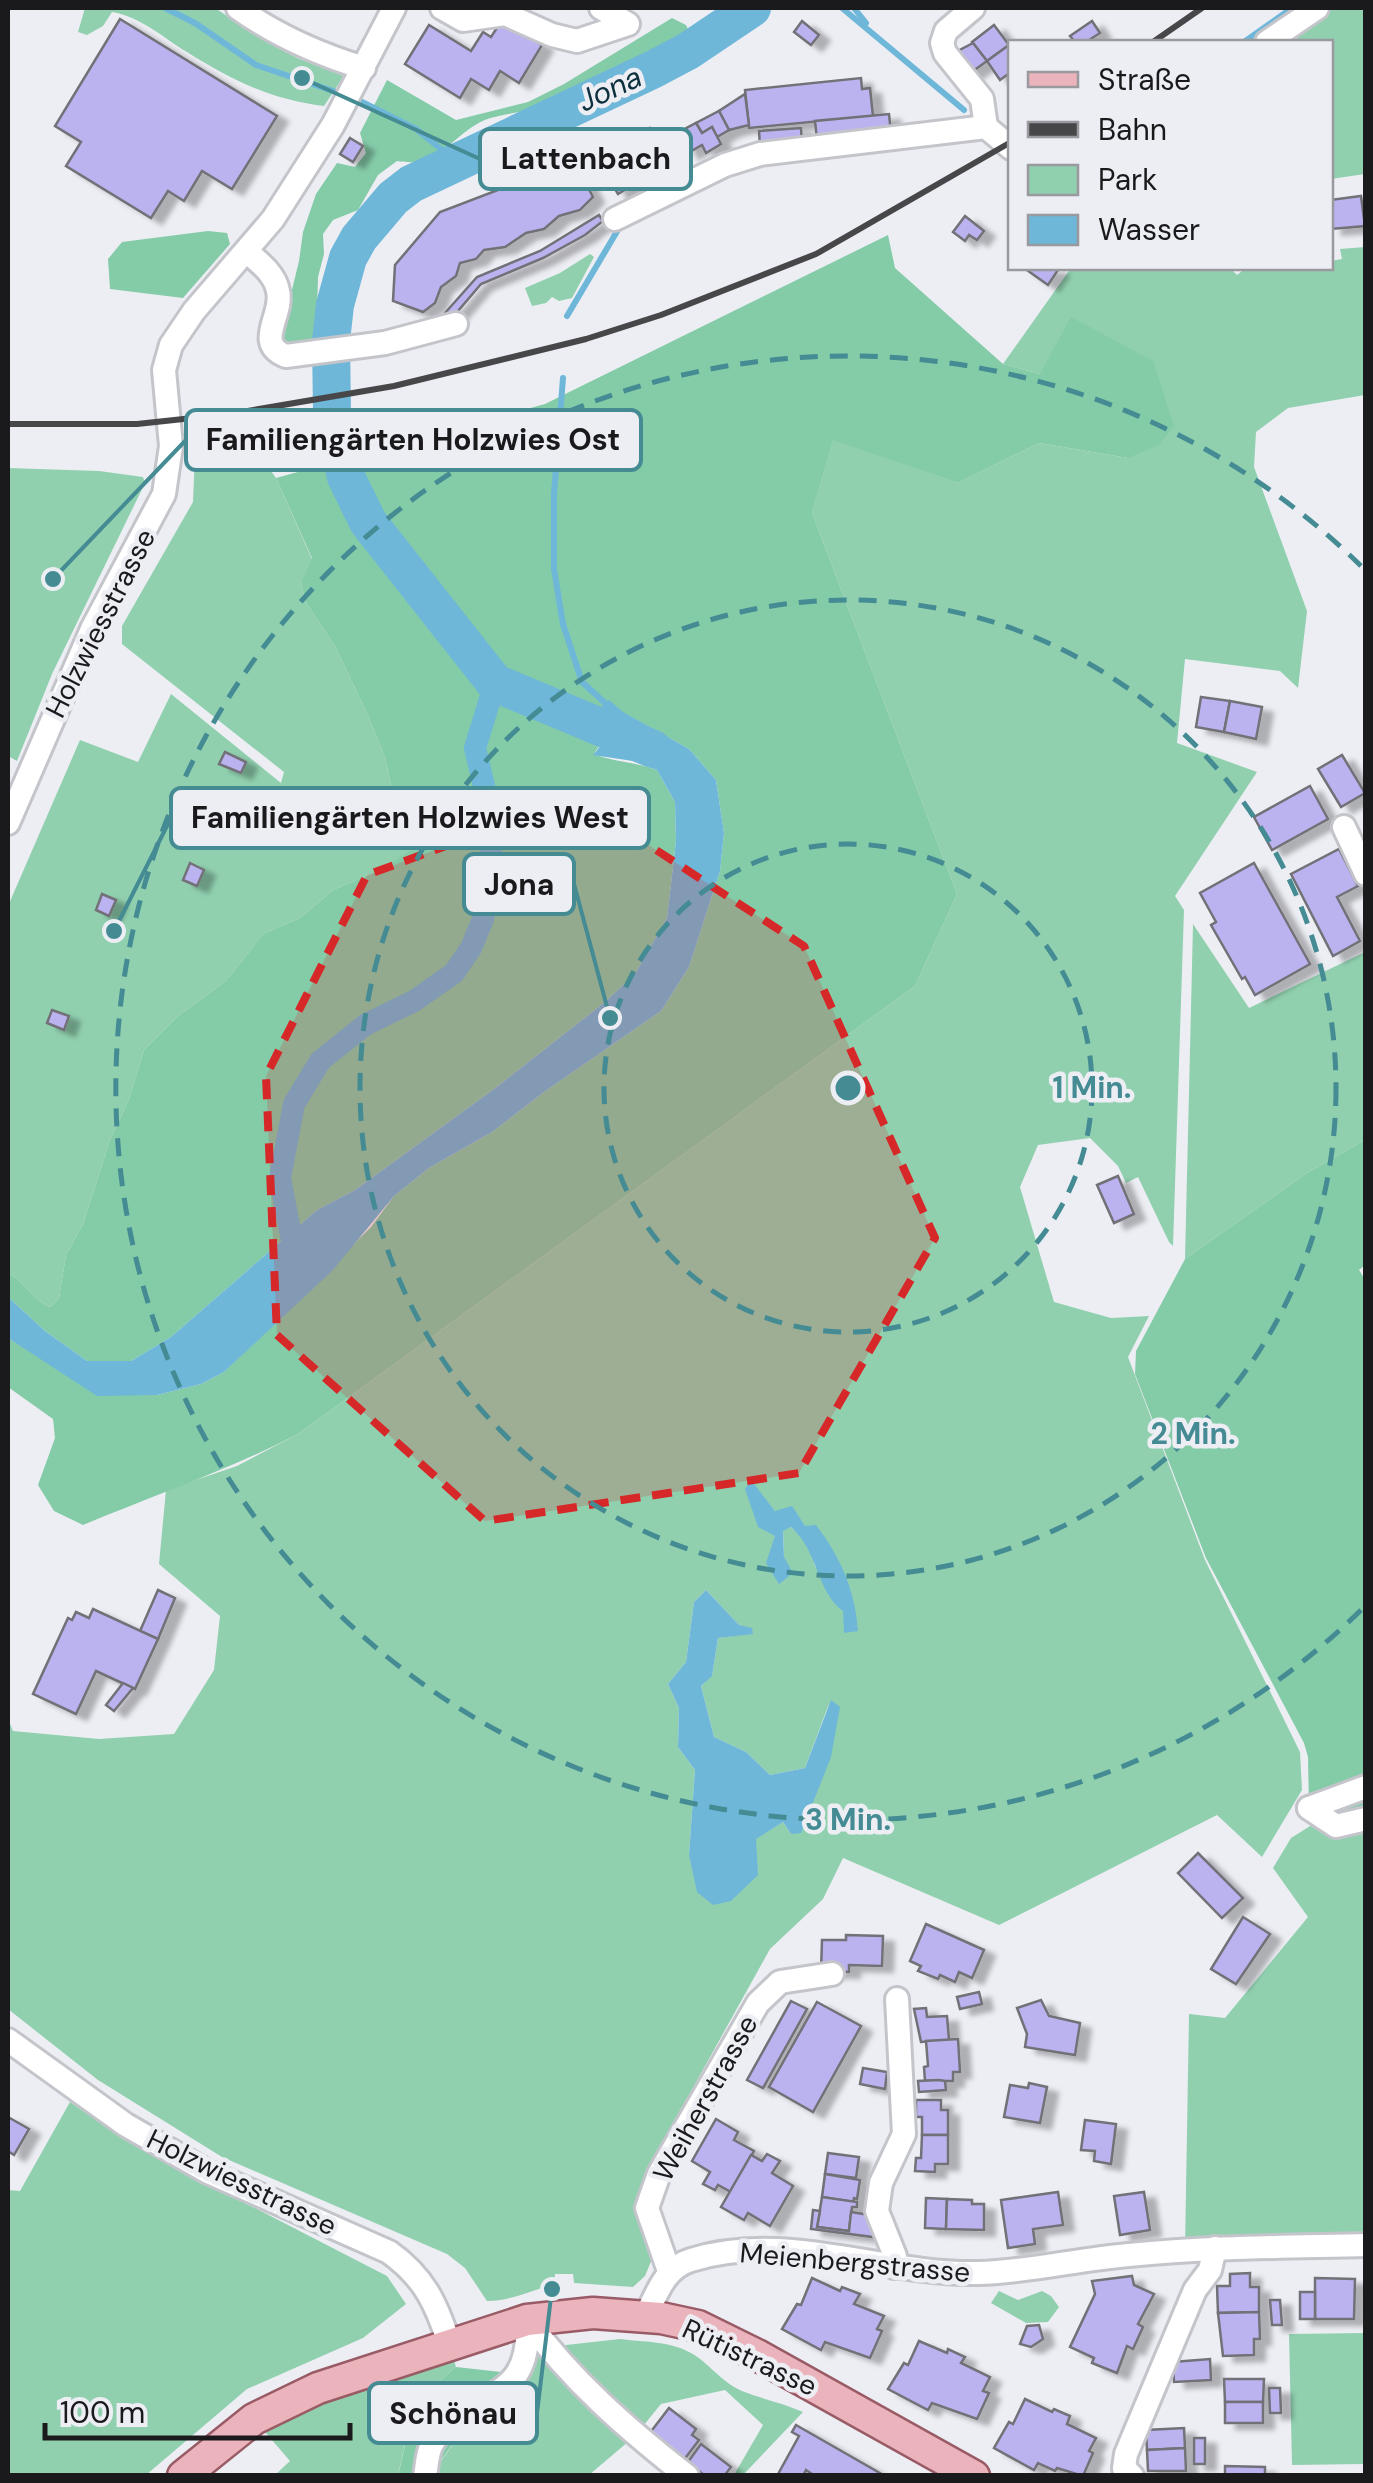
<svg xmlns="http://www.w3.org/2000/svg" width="1373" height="2483" viewBox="0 0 1373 2483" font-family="'DM Sans',sans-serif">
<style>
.green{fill:#90d0af;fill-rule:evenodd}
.forest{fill:#84cba8}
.water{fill:#6eb7d9}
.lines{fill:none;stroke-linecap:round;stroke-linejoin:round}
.stream{stroke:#6eb7d9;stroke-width:6}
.canal{stroke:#6eb7d9;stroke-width:22}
.river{stroke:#6eb7d9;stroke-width:38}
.building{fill:#bbb2f0;stroke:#727177;stroke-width:2.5;filter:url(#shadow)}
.minor-casing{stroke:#c4c5cb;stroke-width:28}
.major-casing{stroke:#995c66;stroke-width:35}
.minor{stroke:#fff;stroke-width:22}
.major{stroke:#ebb3bb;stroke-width:30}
.rail{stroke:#47474a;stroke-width:6}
.marked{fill:#d62828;fill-opacity:0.2;stroke:#d62828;stroke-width:8;stroke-dasharray:20 12;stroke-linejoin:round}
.ring{fill:none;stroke:#448b93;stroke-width:5;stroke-dasharray:18 12}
.labels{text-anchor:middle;stroke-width:9;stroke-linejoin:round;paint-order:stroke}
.street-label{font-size:28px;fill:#1a1a1c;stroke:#edeef4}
.water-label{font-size:30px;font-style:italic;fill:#0c2f3d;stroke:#edeef4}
.centre{fill:#448b93;stroke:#edeef4;stroke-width:5}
.ring-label{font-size:30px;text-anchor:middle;font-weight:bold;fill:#448b93;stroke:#edeef4;stroke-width:9;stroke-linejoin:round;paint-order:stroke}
.leader{fill:none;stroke:#448b93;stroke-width:4}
.callout-dot{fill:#448b93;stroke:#edeef4;stroke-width:4}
.callout{fill:#edeef4;stroke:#448b93;stroke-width:4}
.callout-label{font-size:30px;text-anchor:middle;font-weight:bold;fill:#1a1a1c}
</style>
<defs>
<filter id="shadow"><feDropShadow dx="11" dy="6" stdDeviation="2.5" flood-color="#0004"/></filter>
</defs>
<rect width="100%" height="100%" fill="#edeef4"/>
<g class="green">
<path d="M85 8H215L263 40 297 58 344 76 324 106C272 100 231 80 187 52 162 37 141 17 112 12L103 26 87 35 78 32Z"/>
<path d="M1334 8H1365V174L1331 179 1330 42H1280Z"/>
<path d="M1365 247V395L1288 408 1256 432 1254 467 1307 611 1298 688 1280 671 1185 659 1177 743 1257 772 1175 896 1184 910 1173 1246 1169 1242 1138 1177 1126 1183 1118 1166 1090 1138 1038 1145 1020 1187 1054 1302 1111 1318 1149 1316 1128 1357 1205 1560 1300 1752 1302 1790 1262 1857 1217 1815 999 1925 843 1858 823 1899 770 1949 644 2176 647 2208 636 2207 654 2254 645 2276 633 2287 574 2283 573 2274H555L554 2285C530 2290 512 2301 487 2301L465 2268 447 2254 222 2157 98 2080 8 2009V1719L13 1731 99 1739 174 1734 214 1670 220 1616 159 1564 166 1490 237 1466 298 1434 915 986 957 894 812 513 833 439 958 483 1039 443 1128 458 1040 374 1003 364 1071 268H1230L1237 275 1246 268H1330L1331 261 1342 259 1340 249ZM750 1481 775 1511 805 1526 858 1631 815 1566 808 1542 791 1527 783 1530 784 1557ZM706 1590 739 1625 753 1633 718 1638 712 1675 701 1686 714 1737 746 1752 770 1775 805 1768 830 1701 791 1834 783 1822 755 1839 689 1855 695 1770 678 1747 679 1708 668 1684 686 1662 694 1602Z"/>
<path d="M590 254 594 257 572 298 559 301 552 297 546 303 532 306 525 288 560 273Z"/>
<path d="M195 452 262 458 276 478 312 559 301 581 305 601 335 646 366 711 385 757 395 804 416 847 380 870 333 890 300 918 263 934 226 981 178 1016 144 1050 128 1102 110 1140 83 1224 66 1255 59 1298 50 1307C33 1300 25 1282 8 1273V906L80 740 138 762 171 694 281 783 284 772 122 644V626L193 502Z"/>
<path d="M8 468 99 471 143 477 145 483 52 674 17 761 8 756Z"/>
<path d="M1193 924 1249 1008 1365 952V1140L1307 1173 1185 1259Z"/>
<path d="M1315 1823 1365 1827V2245L1185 2249 1189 2014 1225 2018 1308 1917 1273 1868 1291 1838Z"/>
<path d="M70 2102 142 2150 387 2276 406 2304 363 2338 247 2389 146 2475H8V2190L20 2191Z"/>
<path d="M999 2291 1018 2300 1042 2291 1051 2296 1059 2307 1048 2322 1026 2323 991 2303Z"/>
<path d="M1363 2333 1365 2464 1292 2465 1289 2334Z"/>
<path d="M620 2339C643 2342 670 2341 691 2353 709 2363 720 2381 742 2391 762 2399 783 2403 803 2412L743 2475H734L763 2425 725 2390 661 2404 635 2436 589 2475 430 2476 481 2406 523 2384 539 2348Z"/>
<path d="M449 2343 456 2367 415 2402 398 2475H275L290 2461 254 2419Z"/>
</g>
<g class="forest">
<path d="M672 18 686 25 689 31C663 61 569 98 529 110 513 114 491 115 477 124 446 142 439 168 397 161L378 175 358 210 333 220 323 234 324 254 318 277 316 346C300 347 290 350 281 335L299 261 303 232 316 194 337 163 355 167 366 153 360 133 387 80 456 120 528 102 564 84Z"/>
<path d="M208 231 227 233 230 244 183 298 110 289 108 259 122 242Z"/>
<path d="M888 235 895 268 1003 364 1040 374 1071 317 1153 361 1174 426 1159 445 1128 458 1039 443 958 483 833 440 812 513 957 894 915 986 298 1434C228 1470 155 1495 83 1525L54 1511 38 1485 55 1438 53 1419 8 1387V1338L52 1365 157 1395 201 1384 224 1372 371 1227 394 1196 429 1168 492 1132 544 1092 661 1011 689 967 720 871 724 833 716 780 689 749 622 712 606 715V735L594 754C614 762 636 762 657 770L675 802 676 841 667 918 635 974 605 1002 494 1089 355 1190 317 1210 171 1337 131 1361H87L45 1331 8 1297V1273C25 1282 33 1300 50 1307L59 1298 66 1255 83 1224 110 1140 128 1102 144 1050 178 1016 226 981 263 934 300 918 333 890 380 870 415 847 395 804 385 757 366 711 335 646 305 601 301 581 312 558 276 478 545 404Z"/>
<path d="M1365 1140V1265L1359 1270 1366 1281 1365 1819 1336 1826 1309 1808 1308 1757 1304 1743 1206 1558 1135 1374 1136 1351 1185 1259 1307 1173Z"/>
<path d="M456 2367 519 2374 524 2384 481 2406 430 2475 398 2476 415 2402Z"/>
</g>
<g class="water">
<path d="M609 700 623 712 689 749 716 780 724 833 720 871 689 967 661 1011 544 1092 492 1132 429 1168 394 1196 332 1271 224 1372 201 1384 157 1395 97 1396 8 1338V1297L45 1331 87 1361H131L171 1337 317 1210 355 1190 494 1089 605 1002 635 974 667 918 676 841 675 802 657 770 633 761 593 755C607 740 611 725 602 706Z"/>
<path d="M751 1480 775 1511 792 1506 805 1526 816 1525C841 1558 855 1590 858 1631L844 1633 843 1611C816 1591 819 1552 791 1527L783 1531 784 1557 793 1573 779 1584 766 1563 775 1536 758 1527 745 1489Z"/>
<path d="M706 1590 739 1625 752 1628 753 1634 718 1638 712 1676 701 1686 714 1737 746 1752 770 1775 805 1768 831 1700 840 1707 831 1757 801 1833 791 1834 783 1822 756 1839 758 1875 731 1901 713 1905 697 1892 689 1855 695 1770 678 1747 679 1708 668 1684 686 1662 694 1602Z"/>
</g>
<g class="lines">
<g class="stream">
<path d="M165 8 195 23 256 65 342 94"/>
<path d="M842 8 964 110"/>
<path d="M854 8 866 23"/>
<path d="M1244 42 1292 8"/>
<path d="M354 98 416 129 456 161"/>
<path d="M567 316 622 223"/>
<path d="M563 378 554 494V569L563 624 582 682 605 703"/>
</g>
<path class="canal" d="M296 1262 280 1178 294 1104 320 1061 365 1025 414 1001 454 973 471 948 483 919 492 872 488 803 475 748 495 683"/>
<path class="river" d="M653 749 495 683 368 522 346 477 332 414 331 341 335 305 348 258 359 238 393 198 411 184 654 69 688 51 752 8"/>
</g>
<g class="building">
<path d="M120 19 277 116 232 189 202 171 184 201 168 191 151 218 66 166 81 142 55 126Z"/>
<path d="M502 20 542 45 519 83 500 71 489 90 471 79 460 98 405 64 429 25 471 51 483 32 491 37Z"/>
<path d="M802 21 819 35 811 45 794 32Z"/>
<path d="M1092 21 1100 33 1086 42H1075L1070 36Z"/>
<path d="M994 25 1009 45 987 61 972 42Z"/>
<path d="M973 43 987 61 969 74 954 53Z"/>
<path d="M1009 45 1011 72 1000 80 987 61Z"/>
<path d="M861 78 862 89 870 88 873 116 749 128 745 90Z"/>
<path d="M745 94 749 125 729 130 719 111Z"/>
<path d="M719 111 729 130 717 137 712 127 702 133 696 123Z"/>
<path d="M889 114 891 133 817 140 815 121Z"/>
<path d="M696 123 702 133 712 127 721 144 706 153 702 145 688 153 677 133Z"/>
<path d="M650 128 659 145 633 161 641 180 618 194 595 155Z"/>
<path d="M801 128 802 144 760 146 759 131Z"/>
<path d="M350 138 363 146 353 162 340 154Z"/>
<path d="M574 161 593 197 580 210 559 216 544 229 526 233 505 247 484 250 476 259 460 263 456 276 441 287 435 303 423 312 393 301 395 265 440 212Z"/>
<path d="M1361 196 1365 226 1331 229 1330 200Z"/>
<path d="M599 215 603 221 585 235 543 258 481 284 452 318 445 313 477 277 540 251Z"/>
<path d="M965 216 984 231 977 240 969 235 965 241 953 232Z"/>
<path d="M1024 268H1054L1058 270 1048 285Z"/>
<path d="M1201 697 1230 701 1224 732 1196 727Z"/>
<path d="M1230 701 1262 707 1256 739 1224 732Z"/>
<path d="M225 752 246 762 241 773 219 764Z"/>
<path d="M1342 755 1365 793 1341 807 1318 769Z"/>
<path d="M1310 786 1328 819 1272 850 1254 817Z"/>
<path d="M1339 849 1358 886 1337 897 1360 941 1333 956 1291 874Z"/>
<path d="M190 863 204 870 197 886 183 880Z"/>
<path d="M1254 863 1310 964 1255 995 1245 977 1242 979 1211 925 1216 922 1200 893Z"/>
<path d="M102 894 116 900 109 916 96 910Z"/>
<path d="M52 1010 69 1016 64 1030 47 1023Z"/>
<path d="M1118 1176 1134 1214 1114 1223 1097 1185Z"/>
<path d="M158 1590 175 1598 158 1639 140 1631Z"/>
<path d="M93 1609 158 1639 135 1689 96 1671 76 1714 33 1694 68 1618 72 1620 76 1612 89 1618Z"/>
<path d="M123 1683 133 1688 114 1711 106 1705Z"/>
<path d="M1198 1853 1243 1898 1222 1918 1178 1873Z"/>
<path d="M1243 1917 1270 1934 1236 1984 1211 1969Z"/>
<path d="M926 1924 984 1950 972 1978 959 1972 955 1982 940 1975 938 1979 918 1971 921 1966 910 1961Z"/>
<path d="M846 1935 883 1936 882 1966 849 1965V1972L821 1971 822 1940H846Z"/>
<path d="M979 1992 982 2004 960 2009 957 1997Z"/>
<path d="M1041 2000 1049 2016 1080 2023 1075 2055 1025 2047 1027 2034 1017 2008Z"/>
<path d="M791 2001 807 2009 763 2088 747 2080Z"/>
<path d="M817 2002 861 2026 813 2112 769 2087Z"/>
<path d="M926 2008 927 2017 947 2016 949 2040 921 2042 914 2009Z"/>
<path d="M958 2039 960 2072H953V2081H925L924 2067 928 2066 926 2041Z"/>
<path d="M863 2068 887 2072 885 2089 860 2084Z"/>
<path d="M939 2080 945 2081 946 2090 919 2092 918 2081Z"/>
<path d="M1029 2083 1047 2087 1040 2123 1004 2117 1010 2085 1028 2088Z"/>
<path d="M916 2100H941V2110H948V2135H922V2117H916Z"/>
<path d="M8 2117 29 2129 14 2155 8 2151Z"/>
<path d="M716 2119 738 2132 734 2140 754 2151 731 2192 718 2185 715 2190 703 2184 710 2172 692 2161Z"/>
<path d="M1085 2120 1116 2124 1111 2164 1094 2161 1095 2151 1081 2150Z"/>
<path d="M922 2135H948V2164H935V2172L915 2171 916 2158H921Z"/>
<path d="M828 2153 859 2157 856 2178 825 2174Z"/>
<path d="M767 2154 780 2161 772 2173 793 2186 770 2226 748 2213 744 2220 721 2207 751 2155 762 2161Z"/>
<path d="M825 2174 860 2180 857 2199 854 2198 853 2202 822 2197Z"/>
<path d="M1058 2192 1063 2225 1033 2229 1035 2244 1008 2248 1001 2200Z"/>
<path d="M1144 2192 1150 2230 1120 2235 1114 2196Z"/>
<path d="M822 2197 857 2202V2207H852L849 2231 817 2227Z"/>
<path d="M926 2198 947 2199 946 2229 925 2228Z"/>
<path d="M947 2199 972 2200V2204H984V2230L946 2229Z"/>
<path d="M813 2210 820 2211 817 2227 849 2231 851 2212 876 2216 873 2237 811 2229Z"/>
<path d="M1250 2273V2287H1259V2312L1218 2313 1217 2286H1230V2274Z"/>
<path d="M1132 2276 1134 2285 1154 2294 1138 2324 1143 2327 1133 2349 1127 2346 1117 2373 1092 2363 1094 2358 1070 2347 1095 2294 1092 2281Z"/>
<path d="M812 2278 840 2291 842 2287 860 2294 854 2304 884 2316 877 2329 882 2331 870 2358 825 2342 821 2350 782 2329 797 2304 801 2305Z"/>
<path d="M1315 2278 1355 2279 1354 2319H1315Z"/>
<rect x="1300" y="2292" width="15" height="27"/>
<path d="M1270 2300H1280L1282 2325H1272Z"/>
<path d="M1259 2312 1260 2339H1254V2355L1223 2356 1218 2313Z"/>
<path d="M1039 2325 1043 2339 1031 2347 1020 2344 1027 2326Z"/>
<path d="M919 2341 947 2353 948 2349 965 2357 961 2363 990 2377 983 2391 989 2393 977 2419 932 2403 928 2410 888 2389 904 2363 908 2365Z"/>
<path d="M1210 2359 1211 2380 1174 2382 1173 2362Z"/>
<path d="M1224 2379H1264L1263 2402H1225Z"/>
<path d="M1269 2388H1280L1281 2413H1270Z"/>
<path d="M1025 2399 1052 2412 1054 2409 1070 2416 1067 2424 1096 2438 1089 2451 1093 2453 1083 2476 1057 2468 1055 2471 1038 2463 1034 2470 994 2448 1009 2422 1013 2424Z"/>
<rect x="1225" y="2402" width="38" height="21"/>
<path d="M669 2408 696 2429 692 2435 699 2440 683 2461 649 2434Z"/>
<path d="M796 2425 885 2476H815L806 2470 803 2476H777L799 2436 792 2432Z"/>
<path d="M1184 2428 1185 2448 1147 2450 1146 2430Z"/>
<rect x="1194" y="2438" width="11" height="26"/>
<path d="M701 2444 731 2467 724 2476H705L688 2462Z"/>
<path d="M1185 2448 1186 2471H1148L1147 2450Z"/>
<path d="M1225 2466 1265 2467V2476H1225Z"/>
</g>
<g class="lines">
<defs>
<g id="minor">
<path d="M238 8C277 36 318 54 364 68"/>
<path d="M442 8 463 20 505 14 552 35 577 41 628 24 601 8"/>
<path d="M973 8 946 31 942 43 945 53 982 99 986 127"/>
<path d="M1267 42 1317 8"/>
<path d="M986 127 1011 148"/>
<path d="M615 219 725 165 760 154 986 127"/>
<path d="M247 252C259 262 275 274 278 291 284 315 253 343 286 356L385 343 456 324"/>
<path d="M8 823 92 629 164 494 171 446 164 370 171 345 194 311 273 219 333 125 394 8"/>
<path d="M1344 827 1366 874"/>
<path d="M1309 1808 1336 1826 1366 1819"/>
<path d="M1309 1808 1366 1787"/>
<path d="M8 2040 126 2125 208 2172 389 2252C424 2277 436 2303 449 2343"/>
<path d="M894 2267 895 2256 877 2211 881 2183 904 2134 897 1999"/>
<path d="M669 2271 647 2208 659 2174 758 2003 780 1982 832 1974"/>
<path d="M645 2317C657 2294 664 2268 691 2260 784 2230 883 2275 978 2273 1028 2272 1079 2259 1129 2255 1208 2247 1286 2247 1366 2245"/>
<path d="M527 2320C572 2381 627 2429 687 2476"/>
<path d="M425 2476C427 2466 427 2453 432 2444 465 2385 533 2411 527 2320"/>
<path d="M1132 2476 1124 2468 1126 2454 1195 2290 1210 2270 1215 2248"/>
</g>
<path id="major" d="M183 2476 254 2419 318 2388 527 2320 593 2313 661 2318 698 2326 759 2356 974 2476"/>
</defs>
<use href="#minor" class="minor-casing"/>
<use href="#major" class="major-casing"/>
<use href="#minor" class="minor"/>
<use href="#major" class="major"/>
<g class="rail">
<path d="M1153 42 1202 8"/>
<path d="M8 424H137L230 414 394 386 586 339 661 315 816 254 1011 142"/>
</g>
</g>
<path class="marked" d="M576 798 804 946 935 1238 799 1473 485 1521 277 1335 266 1076 367 875Z"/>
<g class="ring">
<circle cx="848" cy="1088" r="244"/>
<circle cx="848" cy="1088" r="488"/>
<path d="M1361 1610A732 732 0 1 1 1361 566"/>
</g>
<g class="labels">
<g class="street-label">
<text transform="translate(100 623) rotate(-63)" y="10">Holzwiesstrasse</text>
<text transform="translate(705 2098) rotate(-61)" y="10">Weiherstrasse</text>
<text transform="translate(242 2182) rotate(26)" y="10">Holzwiesstrasse</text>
<text transform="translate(855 2262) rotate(5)" y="10">Meienbergstrasse</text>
<text transform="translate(750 2357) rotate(25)" y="10">Rütistrasse</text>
</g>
<g class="water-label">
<text transform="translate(610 89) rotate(-25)" y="10">Jona</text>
</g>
</g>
<circle cx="848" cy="1088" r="15" class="centre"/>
<g class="ring-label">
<text x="1092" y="1098">1 Min.</text>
<text x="1193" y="1444">2 Min.</text>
<text x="848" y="1830">3 Min.</text>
</g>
<path class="leader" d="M302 78L480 159M53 579L186 440M114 931L171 818M610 1018L574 884M552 2289L537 2413"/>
<g class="callout-dot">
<circle cx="302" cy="78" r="10"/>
<circle cx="53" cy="579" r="10"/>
<circle cx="114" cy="931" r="10"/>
<circle cx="610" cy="1018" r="10"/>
<circle cx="552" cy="2289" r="10"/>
</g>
<g class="callout">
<rect x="480" y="129" width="211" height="60" rx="10"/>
<rect x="186" y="410" width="455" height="60" rx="10"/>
<rect x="171" y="788" width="478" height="60" rx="10"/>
<rect x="464" y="854" width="110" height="60" rx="10"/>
<rect x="369" y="2383" width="168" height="60" rx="10"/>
</g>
<g class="callout-label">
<text x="586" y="169">Lattenbach</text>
<text x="413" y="450">Familiengärten Holzwies Ost</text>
<text x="410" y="828">Familiengärten Holzwies West</text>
<text x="519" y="895">Jona</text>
<text x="453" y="2424">Schönau</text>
</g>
<rect width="1373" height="2483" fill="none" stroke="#1a1a1c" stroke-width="20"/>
<rect x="1008" y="40" width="325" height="230" fill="#edeef4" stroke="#99999e" stroke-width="2.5"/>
<rect x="1028" y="72" width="50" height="15" fill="#ebb3bb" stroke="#99999e" stroke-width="2.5"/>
<text x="1098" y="90" font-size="30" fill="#1a1a1c">Straße</text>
<rect x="1028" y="122" width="50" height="15" fill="#47474a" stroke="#99999e" stroke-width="2.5"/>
<text x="1098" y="140" font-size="30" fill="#1a1a1c">Bahn</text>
<rect x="1028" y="165" width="50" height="30" fill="#90d0af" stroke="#99999e" stroke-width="2.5"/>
<text x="1098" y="190" font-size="30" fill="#1a1a1c">Park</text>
<rect x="1028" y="215" width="50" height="30" fill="#6eb7d9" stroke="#99999e" stroke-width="2.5"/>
<text x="1098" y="240" font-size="30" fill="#1a1a1c">Wasser</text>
<path d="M45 2423v15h305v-15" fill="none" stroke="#1a1a1c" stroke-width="5"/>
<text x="60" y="2423" font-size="30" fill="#1a1a1c" stroke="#edeef4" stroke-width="8" paint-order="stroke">100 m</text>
</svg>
